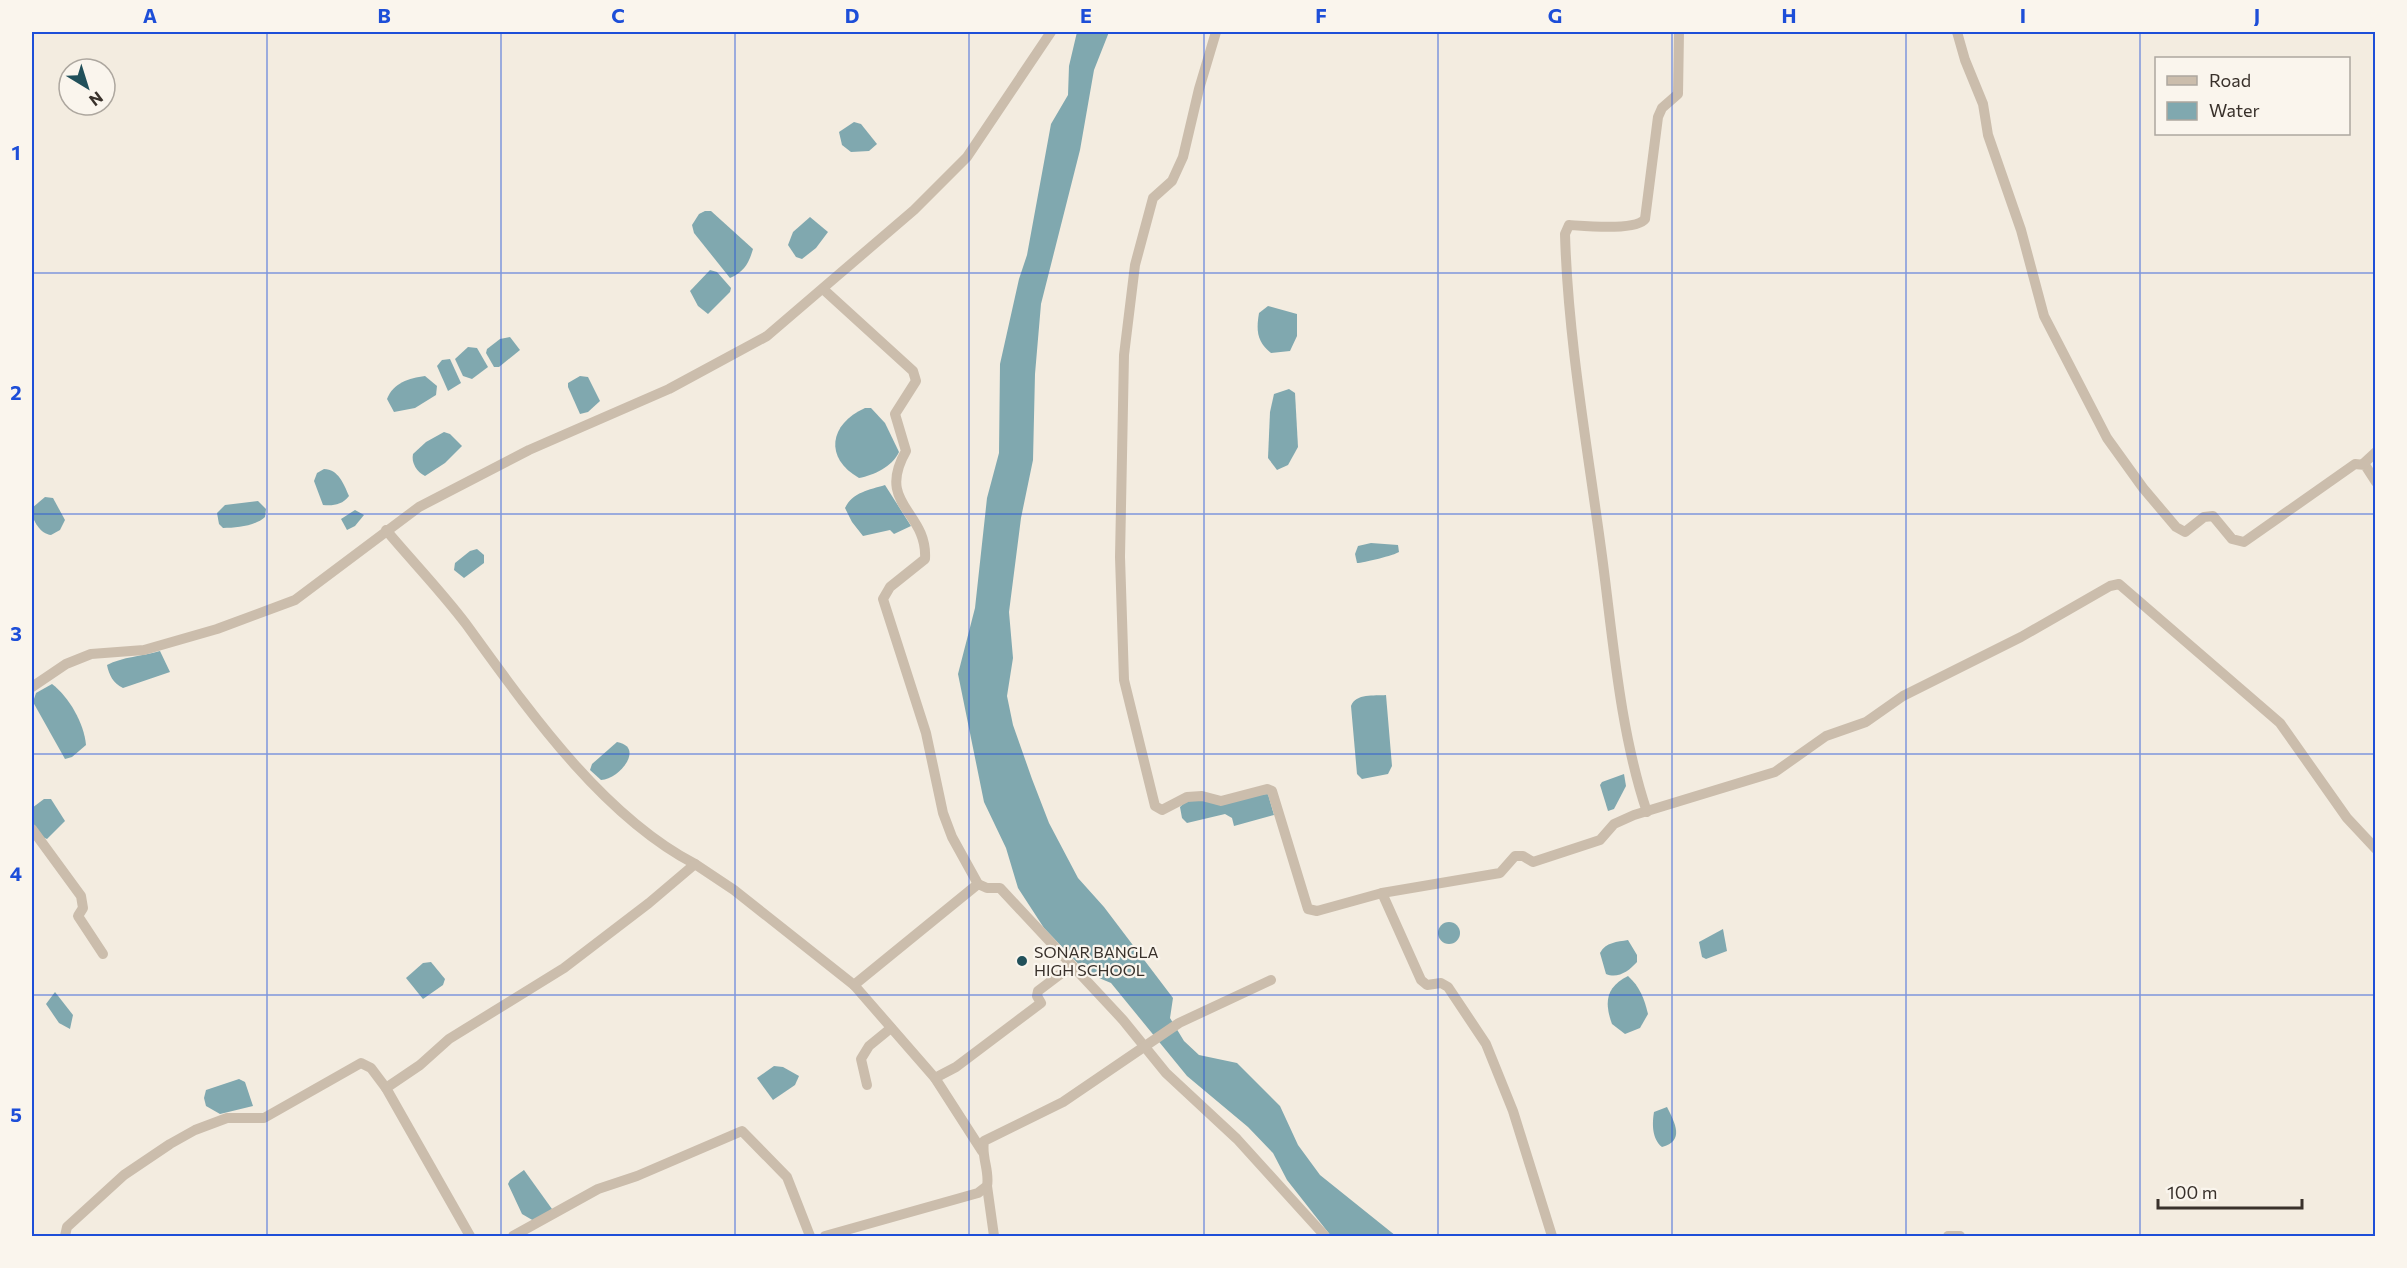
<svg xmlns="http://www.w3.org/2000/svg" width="2407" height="1268" viewBox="0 0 2407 1268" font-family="Commissioner,sans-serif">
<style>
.water{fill:#80a8af}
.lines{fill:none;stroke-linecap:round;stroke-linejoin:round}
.minor{stroke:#cbbdac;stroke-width:10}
.grid{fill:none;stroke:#1d4ed8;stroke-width:1.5;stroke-opacity:0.55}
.poi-dot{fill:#21505a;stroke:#faf5ed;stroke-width:2}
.labels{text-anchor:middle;stroke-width:4.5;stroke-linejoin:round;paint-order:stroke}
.poi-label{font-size:16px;fill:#39312b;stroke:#faf5ed;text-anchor:start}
.neatline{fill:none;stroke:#1d4ed8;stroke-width:2}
.grid-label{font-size:20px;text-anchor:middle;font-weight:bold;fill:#1d4ed8}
</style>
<rect width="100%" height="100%" fill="#f3ece0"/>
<g class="water">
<path d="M1077 32H1109L1094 70 1080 150 1041 304 1035 374 1033 460 1021 518 1009 612 1013 658 1007 696 1013 725 1032 779 1049 823 1078 878 1104 907 1173 998 1170 1018 1184 1041 1199 1055 1237 1063 1280 1106 1298 1145 1320 1175 1396 1236H1331L1287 1180 1273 1153 1248 1127 1187 1076 1111 983 1087 973 1044 928 1018 888 1006 848 984 802 958 674 975 608 987 498 999 453 1000 364 1019 279 1027 255 1051 124 1068 95 1069 66Z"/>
<path d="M854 122 861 124 877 144 869 151 851 152 842 145 839 132Z"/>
<path d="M705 211H711L753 249C749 263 744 272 730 278L694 233 692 225 699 214Z"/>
<path d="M810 217 828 232 816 248 802 259 796 257 788 245 793 232Z"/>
<path d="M710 270 717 272 731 288 730 292 708 314 698 306 690 291Z"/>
<path d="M1268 306 1297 314V336L1290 351 1271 353C1257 342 1256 331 1259 313Z"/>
<path d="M510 337 520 350 499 367H494L486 353 487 349 500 339Z"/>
<path d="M468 347 477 348 488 367 472 379 463 376 455 359Z"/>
<path d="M450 359 461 383 448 391 437 366 442 360Z"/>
<path d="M425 376 437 386 436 395 415 408 394 412 387 399C393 383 409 378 425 376Z"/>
<path d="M580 376 588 377 600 401 588 412 580 414 568 387V383Z"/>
<path d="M1289 389 1295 393 1298 447 1288 465 1277 470 1268 458 1270 412 1274 394Z"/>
<path d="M865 408H871L885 423 899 452C892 467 874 475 859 478 824 458 829 424 865 408Z"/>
<path d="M444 432 450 434 462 446 445 463 425 476C417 472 411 463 413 454L426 442Z"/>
<path d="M324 469C338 469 344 484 349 496 342 505 333 506 323 505L314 481 317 473Z"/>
<path d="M885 485 911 526 894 534 890 530 863 536 852 522 845 508C853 492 869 490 885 485Z"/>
<path d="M45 497 53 498 65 520 60 530 51 535C40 534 31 519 32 508Z"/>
<path d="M258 501 266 509 265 517C255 526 237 528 223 528L219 524 217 513 225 505Z"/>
<path d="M355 510 364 515 355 526 347 530 341 519Z"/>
<path d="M1371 543 1398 545 1399 552C1395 555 1363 563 1357 563L1355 554 1358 546Z"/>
<path d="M477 549 484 555V563L464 578 454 570 455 563 470 551Z"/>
<path d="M160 651 170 672 123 688C113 683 109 675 107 665 122 657 143 656 160 651Z"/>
<path d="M52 684C69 697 84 723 86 745L72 757 65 759 33 702 36 693Z"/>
<path d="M1386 695 1392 766 1388 774 1362 779 1357 774 1351 706C1356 693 1374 696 1386 695Z"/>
<path d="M617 742C645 747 620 779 601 780L590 770 592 764Z"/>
<path d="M1624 774 1626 786 1614 809 1608 811 1600 785 1602 782Z"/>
<path d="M1268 794 1274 815 1234 826 1232 818 1225 814 1187 823 1182 818 1180 807 1186 801Z"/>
<path d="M44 799H51L65 821 47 839C34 834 32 821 32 808Z"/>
<circle cx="1449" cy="933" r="11"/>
<path d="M1723 929 1727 951 1706 959 1702 957 1699 942Z"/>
<path d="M1628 940 1637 955V962C1629 971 1618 979 1606 974L1600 953C1606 942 1617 942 1628 940Z"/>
<path d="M431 962 445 979 443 985 423 999 406 978 423 963Z"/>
<path d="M1628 976C1640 987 1644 998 1648 1014L1640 1028 1625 1034 1612 1024C1604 1002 1606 987 1628 976Z"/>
<path d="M55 992 73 1015 70 1029 59 1023 46 1004Z"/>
<path d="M774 1066 783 1067 799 1076 795 1085 773 1100 757 1078Z"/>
<path d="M239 1079 245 1082 253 1106 220 1114 206 1106 204 1098 206 1090Z"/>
<path d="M1667 1107C1675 1123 1685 1141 1662 1147 1652 1139 1652 1124 1654 1112Z"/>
<path d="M524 1170 552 1209 534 1221 522 1214 508 1184 510 1180Z"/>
</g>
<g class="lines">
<g class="minor">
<path d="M1216 32 1199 89 1183 157 1172 181 1153 198 1135 265 1124 355 1120 557 1124 680 1155 806 1162 810 1187 797 1202 796 1221 801 1267 789 1272 791 1308 909 1317 911 1382 893 1500 873 1515 856H1523L1533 862 1600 840 1614 824 1634 815 1775 772 1826 736 1866 722 1903 696 2021 637 2110 586 2119 584 2280 723 2347 818 2376 849"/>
<path d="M1957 32 1965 60 1983 104 1988 135 2021 230 2044 316 2107 438 2143 488 2176 527 2185 532 2204 517 2213 516 2232 539 2244 542 2355 464 2365 465 2376 482"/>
<path d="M823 289 913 371 916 381 895 414 906 451C875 505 928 511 925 559L890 587 883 599 926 733 943 813 952 837 978 884 987 888H1000L1123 1020 1166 1073 1237 1139 1325 1236"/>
<path d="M2363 464 2376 452"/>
<path d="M386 530C412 561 441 591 466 624 527 708 601 815 695 864"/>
<path d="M32 687 66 664 91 654 144 650 217 629 295 600 419 507 529 450 669 389 767 336 914 210 967 157 1051 32"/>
<path d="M1647 812C1620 732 1613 639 1602 556 1588 450 1568 341 1565 234L1569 225C1585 226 1636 231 1645 219L1658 117 1662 108 1678 94 1679 32"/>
<path d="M32 829 81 896 83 908 78 916 103 954"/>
<path d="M1382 893 1421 980 1427 985 1441 983 1448 987 1486 1044 1513 1111 1552 1236"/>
<path d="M854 985 935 1078 956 1067 1041 1003 1037 996 1038 991 1071 966"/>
<path d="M935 1078 982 1151"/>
<path d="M867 1085 861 1059 869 1046 891 1028"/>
<path d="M987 1186 994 1236"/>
<path d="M65 1236 67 1227 124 1175 170 1144 195 1130 227 1118H264L361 1063 371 1068 386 1088"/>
<path d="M470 1236 386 1088 420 1065 449 1039 564 968 649 903 695 864 734 890 854 985 978 884"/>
<path d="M513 1236 598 1189 637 1176 742 1131 787 1177 810 1236"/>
<path d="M825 1236 978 1193 987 1186C990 1171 981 1157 984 1141L1063 1102 1179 1023 1271 980"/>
<path d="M1948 1236H1960"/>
</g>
</g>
<path class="grid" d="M267 32V1236M501 32V1236M735 32V1236M969 32V1236M1204 32V1236M1438 32V1236M1672 32V1236M1906 32V1236M2140 32V1236M32 273H2376M32 514H2376M32 754H2376M32 995H2376"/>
<circle class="poi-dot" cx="1022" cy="961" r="6"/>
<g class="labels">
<g class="poi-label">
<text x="1034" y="958">SONAR BANGLA<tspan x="1034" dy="18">HIGH SCHOOL</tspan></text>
</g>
</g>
<rect width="2407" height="1268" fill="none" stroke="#faf5ed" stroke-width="66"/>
<rect x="2155" y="57" width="195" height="78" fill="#faf5ed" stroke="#ada79f" stroke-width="1.5"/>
<rect x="2167" y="76" width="30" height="9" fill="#cbbdac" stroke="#ada79f" stroke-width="1.5"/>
<text x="2209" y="87" font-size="18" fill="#39312b">Road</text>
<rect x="2167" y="102" width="30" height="18" fill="#80a8af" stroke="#ada79f" stroke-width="1.5"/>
<text x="2209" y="117" font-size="18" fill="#39312b">Water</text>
<g transform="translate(87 87) rotate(142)"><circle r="28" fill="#faf5ed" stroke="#ada79f" stroke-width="1.5"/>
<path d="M0-4.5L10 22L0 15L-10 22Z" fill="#21505a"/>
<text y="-9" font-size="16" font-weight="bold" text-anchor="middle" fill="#39312b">N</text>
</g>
<path d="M2158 1199v9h144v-9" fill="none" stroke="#39312b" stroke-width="3"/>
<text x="2167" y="1199" font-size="18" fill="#39312b" stroke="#faf5ed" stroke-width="4.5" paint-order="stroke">100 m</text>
<rect x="33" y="33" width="2341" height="1202" class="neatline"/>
<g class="grid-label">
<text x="150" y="23">A</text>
<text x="384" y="23">B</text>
<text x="618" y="23">C</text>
<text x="852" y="23">D</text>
<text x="1086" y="23">E</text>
<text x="1321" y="23">F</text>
<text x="1555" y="23">G</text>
<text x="1789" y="23">H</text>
<text x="2023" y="23">I</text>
<text x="2257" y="23">J</text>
<text x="16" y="160">1</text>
<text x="16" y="400">2</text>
<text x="16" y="641">3</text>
<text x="16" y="881">4</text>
<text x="16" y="1122">5</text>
</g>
</svg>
